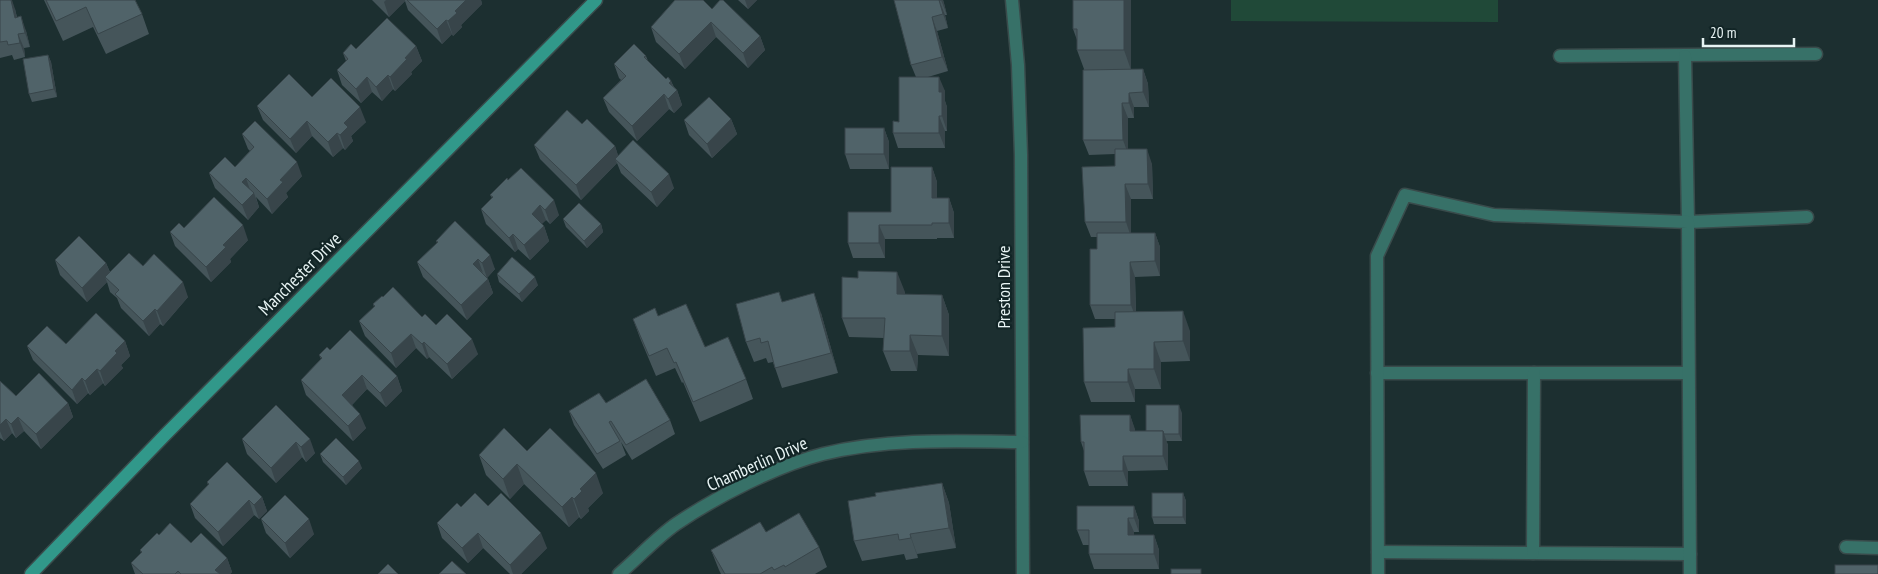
<svg xmlns="http://www.w3.org/2000/svg" width="1878" height="574" viewBox="0 0 1878 574" font-family="'PT Sans Narrow',sans-serif">
<style>
.park{fill:#204938}
.lines{fill:none;stroke-linecap:round;stroke-linejoin:round}
.lane-casing{stroke:#394b4b;stroke-width:15}
.street-casing{stroke:#394b4b;stroke-width:15}
.secondary-casing{stroke:#394b4b;stroke-width:15}
.lane{stroke:#377168;stroke-width:12}
.street{stroke:#377168;stroke-width:12}
.secondary{stroke:#31988a;stroke-width:12}
.wall{fill:#45555a}
.shaded-wall{fill:#38454a}
.building{fill:#506369;stroke:#38454a}
.labels{text-anchor:middle;stroke-width:4.5;stroke-linejoin:round;paint-order:stroke}
.street-label{font-size:18px;fill:#e8f4f4;stroke:#122526}
</style>
<rect width="100%" height="100%" fill="#1c2f30"/>
<path class="park" d="M1231 0H1498V22L1231 21Z"/>
<g class="lines">
<defs>
<g id="lane">
<path d="M1560 56 1816 54"/>
<path d="M1685 56 1688 222 1807 217"/>
<path d="M1377 373H1688"/>
<path d="M1846 547 1878 548"/>
<path d="M1378 552 1690 554"/>
<path d="M1533 553 1534 373"/>
<path d="M1378 574 1377 256 1405 195 1494 215 1688 222 1690 574"/>
</g>
<g id="street">
<path d="M1012 0 1018 65 1021 155 1023 574"/>
<path d="M619 574C638 558 656 538 676 524 716 497 776 466 823 454 888 438 956 441 1022 442"/>
</g>
<path id="secondary" d="M31 574 165 435 596 0"/>
</defs>
<use href="#lane" class="lane-casing"/>
<use href="#street" class="street-casing"/>
<use href="#secondary" class="secondary-casing"/>
<use href="#lane" class="lane"/>
<use href="#street" class="street"/>
<use href="#secondary" class="secondary"/>
</g>
<g class="wall">
<path d="M0 0 15 9 17 17 26 31 30 47 24 48 25 57 14 60 12 55 0 58Z"/>
<path d="M44 0H135L142 14 149 34 106 54 93 27 63 41Z"/>
<path d="M372 0H481L482 4 461 25 462 27 453 36 452 34 442 44 408 10 405 1 389 17Z"/>
<path d="M738 0H757L748 9Z"/>
<path d="M894 0H943L947 15H945L948 28 937 31 948 71 928 77 945 91V101L947 107V131H945V148H898L893 133 899 122 916 77 911 65Z"/>
<path d="M1131 0V69H1143L1148 84 1149 107H1134V118H1128V149L1152 164 1153 199H1131V233H1155L1160 247V276L1135 277 1136 312 1190 331V361L1161 362V389H1135V402H1091L1084 382 1115 327V319H1095L1090 305 1097 249V237H1091L1085 222 1115 166V154L1089 155 1083 140 1084 69 1077 50V40L1073 29Z"/>
<path d="M712 9 760 36 765 50 748 68 716 37 685 69 656 42 651 27Z"/>
<path d="M416 46 422 61 411 72 412 74 395 91 393 89 382 101 372 92 361 103 342 85 337 70 346 61 343 53 356 49Z"/>
<path d="M48 55 51 62 57 97 32 102 29 94Z"/>
<path d="M646 56 648 61 666 79 671 81 674 87 677 90 682 105 674 113 669 109 637 141 609 112 603 98 621 80 619 78 614 64Z"/>
<path d="M312 97 366 122 351 136 353 141 345 150 343 148 333 157 312 136 296 153 263 120 257 106Z"/>
<path d="M731 119 737 134 712 158 689 135 684 120Z"/>
<path d="M582 124 615 146 618 156 674 188 657 207 621 173 617 163 581 200 540 159 534 145Z"/>
<path d="M884 128 889 142V169H850L845 154Z"/>
<path d="M242 134 302 176 286 193 288 197 272 214 256 197 259 207 248 220 215 188 209 173 235 167 250 151 248 149Z"/>
<path d="M932 167 937 182V198H949L954 213V238H937V239H885V258H853L848 243 891 212Z"/>
<path d="M508 180 559 215 550 224 546 220 541 224 544 226 549 241 530 260 518 249 515 252 486 224 481 209 492 198 490 195Z"/>
<path d="M563 219 601 224 603 232 587 248 566 227Z"/>
<path d="M455 221 495 269 487 278 483 273 488 279 493 293 467 320 423 277 417 262 437 243 436 241Z"/>
<path d="M184 228 248 240 230 259 231 262 211 282 175 246 170 232Z"/>
<path d="M55 260 106 263 110 272 143 266 188 297 163 326 160 324 149 336 121 308 117 298 110 292 107 282 87 302 60 275Z"/>
<path d="M497 274 538 285 522 302 499 282Z"/>
<path d="M905 292V294L942 295 949 315V356L918 355 917 371H891L883 351 884 338 849 337 842 318Z"/>
<path d="M383 297 422 317 436 325 478 354 452 379 429 357 427 359 416 348 396 368 365 336 359 321 374 307 373 304Z"/>
<path d="M783 302 821 313 838 373 782 388 773 362 768 363 766 358 754 362 746 342Z"/>
<path d="M658 316 705 347 746 379 753 399 700 422 683 382 682 383 675 368 656 376 640 338 633 319Z"/>
<path d="M125 341 130 356 121 365 123 368 105 386 103 383 90 395 88 393 77 404 33 360 27 346Z"/>
<path d="M330 350 397 376 402 391 386 407 367 389 352 405 366 428 353 441 306 395 301 380 321 359 319 355Z"/>
<path d="M0 381 16 396 68 403 73 417 41 449 24 431 16 438 12 433 4 441 0 438Z"/>
<path d="M606 403 670 420 675 434 632 460 621 442 626 455 603 469 574 425 569 411Z"/>
<path d="M276 405 315 453 306 462 302 457 276 483 247 454 242 439Z"/>
<path d="M1182 413V441H1166L1168 445V470L1128 471V486H1089L1084 471V451L1081 442 1130 415 1135 431H1146Z"/>
<path d="M527 451 603 493 588 508 589 511 581 519 579 517 569 527 524 484 510 499 486 475 479 455Z"/>
<path d="M320 454 362 468 346 485 323 462Z"/>
<path d="M207 482 262 497 267 511 259 519 254 515 223 546 195 518 190 504 208 485Z"/>
<path d="M942 483 949 503 956 548 917 554 918 558 906 560 904 554 862 561 854 541 876 496Z"/>
<path d="M1183 493 1186 501V524H1154L1152 517Z"/>
<path d="M488 506 547 548 521 574H510L483 548 468 563 442 538 437 523 461 507Z"/>
<path d="M1134 506 1139 521V532H1134V535H1154L1159 550V569H1094L1089 554V545H1083L1077 530Z"/>
<path d="M261 519 314 534 290 558 266 533Z"/>
<path d="M766 532 819 547 827 567 815 574H721L719 570 711 550Z"/>
<path d="M159 535 191 543 227 558 232 572 230 574H135L131 563 141 553 140 550Z"/>
</g>
<g class="shaded-wall">
<path d="M11 0H12L15 9 20 32 15 18Z"/>
<path d="M386 0H405V1L389 17 384 2Z"/>
<path d="M466 0H481L482 4 461 25 462 27 453 36 448 21 455 11Z"/>
<path d="M745 0H757L748 9Z"/>
<path d="M939 0 945 15 948 28 943 14Z"/>
<path d="M941 0H943L944 3 947 15Z"/>
<path d="M1124 0H1131V70L1124 50Z"/>
<path d="M21 16 26 31 30 47 25 33Z"/>
<path d="M932 17 937 31 948 71 942 57Z"/>
<path d="M446 20 452 34 442 44 437 29Z"/>
<path d="M711 22 716 37 685 69 679 54Z"/>
<path d="M18 34 24 48 25 57 20 43Z"/>
<path d="M760 36 765 50 748 68 743 53Z"/>
<path d="M416 46 422 61 411 72 412 74 395 91 390 77 405 58Z"/>
<path d="M48 55 51 62 57 97 54 89Z"/>
<path d="M1143 69 1148 84 1149 107 1143 92Z"/>
<path d="M388 75 393 89 382 101 376 87Z"/>
<path d="M367 77 372 92 361 103 356 89Z"/>
<path d="M939 77 945 91V101L947 107V131L942 116 939 92Z"/>
<path d="M671 81 675 92 677 90 682 105 674 113 668 99 669 83Z"/>
<path d="M1129 93 1134 107V118L1129 103Z"/>
<path d="M664 94 669 109 637 141 632 126Z"/>
<path d="M1122 103 1128 118V154L1123 140Z"/>
<path d="M360 107 366 122 351 136 353 141 345 150 340 135 344 123Z"/>
<path d="M939 116 945 131V148L939 133Z"/>
<path d="M731 119 737 134 712 158 707 144Z"/>
<path d="M307 121 312 136 296 153 290 139Z"/>
<path d="M884 128 889 142V169L884 154Z"/>
<path d="M337 133 343 148 333 157 328 142Z"/>
<path d="M615 146 620 161 615 159 617 163 581 200 576 185Z"/>
<path d="M1147 149 1152 164 1153 199 1148 184Z"/>
<path d="M297 162 302 176 286 193 288 197 272 214 267 199 280 180Z"/>
<path d="M932 167 937 182V213L932 198Z"/>
<path d="M669 174 674 188 657 207 651 192Z"/>
<path d="M246 178 251 193 242 182Z"/>
<path d="M1125 184 1131 199V237L1126 222Z"/>
<path d="M254 193 259 207 248 220 242 205Z"/>
<path d="M949 198 954 213V238L949 223Z"/>
<path d="M554 200 559 215 550 224 545 210Z"/>
<path d="M540 205 546 220 537 229 532 214Z"/>
<path d="M601 224 603 232 587 248 584 241Z"/>
<path d="M243 225 248 240 230 259 231 262 211 282 206 267 223 245Z"/>
<path d="M879 225 885 239V258L879 243Z"/>
<path d="M544 226 549 241 530 260 524 245Z"/>
<path d="M1155 233 1160 247V276L1155 261Z"/>
<path d="M513 234 518 249 515 252 509 238Z"/>
<path d="M490 255 495 269 487 278 482 263Z"/>
<path d="M478 259 483 273 473 264Z"/>
<path d="M1130 262 1135 277 1136 319 1131 305Z"/>
<path d="M106 263 112 278 105 277 107 282 87 302 82 288Z"/>
<path d="M897 272 905 292V314L897 294Z"/>
<path d="M535 277 538 285 522 302 519 294Z"/>
<path d="M488 279 493 293 467 320 461 305Z"/>
<path d="M183 282 188 297 163 326 157 311Z"/>
<path d="M814 293 821 313 838 373 831 353Z"/>
<path d="M942 295 949 315V356L942 336Z"/>
<path d="M155 309 160 324 149 336 143 321Z"/>
<path d="M1183 311 1190 331V361L1183 341Z"/>
<path d="M411 334 416 348 396 368 391 353Z"/>
<path d="M910 335 918 355 917 371 910 351Z"/>
<path d="M472 339 478 354 452 379 447 364Z"/>
<path d="M125 341 130 356 121 365 123 368 105 386 100 371 115 351Z"/>
<path d="M424 342 429 357 427 359 422 344Z"/>
<path d="M1154 342 1161 362V389L1154 369Z"/>
<path d="M97 369 103 383 90 395 85 381Z"/>
<path d="M1128 369 1135 389V402L1128 382Z"/>
<path d="M362 375 367 389 347 410 342 395Z"/>
<path d="M397 376 402 391 386 407 380 393Z"/>
<path d="M82 378 88 393 77 404 72 390Z"/>
<path d="M68 403 73 417 41 449 36 434Z"/>
<path d="M1179 405 1182 413V441L1179 434Z"/>
<path d="M360 414 366 428 353 441 348 426Z"/>
<path d="M1130 415 1135 429V445L1130 431Z"/>
<path d="M18 417 24 431 16 438 11 424Z"/>
<path d="M6 419 12 433 4 441 0 431V425Z"/>
<path d="M1163 431 1168 445V470L1163 456Z"/>
<path d="M310 439 315 453 306 462 301 447Z"/>
<path d="M296 442 302 457 276 483 271 468Z"/>
<path d="M1123 456 1128 471V486L1123 471Z"/>
<path d="M359 461 362 468 346 485 343 477Z"/>
<path d="M517 464 524 484 510 499 503 479Z"/>
<path d="M596 473 603 493 588 508 589 511 581 519 574 499 580 489Z"/>
<path d="M942 483 949 503 956 548 949 528Z"/>
<path d="M1183 493 1186 501V524L1183 517Z"/>
<path d="M262 497 267 511 259 519 254 505Z"/>
<path d="M572 497 579 517 569 527 562 507Z"/>
<path d="M249 500 254 515 223 546 218 532Z"/>
<path d="M1134 506 1139 521V532L1134 518Z"/>
<path d="M1128 518 1134 532V550L1128 535Z"/>
<path d="M309 519 314 534 290 558 285 543Z"/>
<path d="M478 533 483 548 468 563 462 548Z"/>
<path d="M541 533 547 548 521 574H513L510 565Z"/>
<path d="M910 534 917 554 918 558 911 538Z"/>
<path d="M1154 535 1159 550V569L1154 554Z"/>
<path d="M227 558 232 572 230 574H217L215 570Z"/>
</g>
<g class="building">
<path d="M0 0H11L15 18 21 16 25 33 18 34 20 43 8 45 7 41 0 42Z"/>
<path d="M46 0H135L142 14 98 34 86 7 56 21Z"/>
<path d="M407 0H466L455 11 457 13 448 21 446 20 437 29Z"/>
<path d="M675 0H703L712 9 720 0H723L760 36 743 53 711 22 679 54 651 27Z"/>
<path d="M894 0H941H939L943 14 932 17 942 57 911 65Z"/>
<path d="M1073 0H1124V50H1077V29H1073Z"/>
<path d="M387 18 416 46 405 58 407 59 390 77 388 75 376 87 367 77 356 89 337 70 348 59 343 53 351 44 356 49Z"/>
<path d="M634 44 646 56 644 57 666 79 668 77 671 81 669 83 677 90 668 99 664 94 632 126 603 98 626 76 614 64Z"/>
<path d="M48 55 54 89 29 94 23 59Z"/>
<path d="M1143 69V92L1129 93V103H1122L1123 140H1083V70Z"/>
<path d="M289 74 312 97 331 78 360 107 344 123 348 127 340 135 337 133 328 142 307 121 290 139 257 106Z"/>
<path d="M899 77H939V92H942V116H939V133H893V121L899 122Z"/>
<path d="M709 97 731 119 707 144 684 120Z"/>
<path d="M567 110 582 124 587 119 615 146 576 185 534 145Z"/>
<path d="M255 121 297 162 280 180 283 182 267 199 246 178 242 182 254 193 242 205 209 173 225 157 235 167 254 147 242 134Z"/>
<rect x="845" y="128" width="39" height="26"/>
<path d="M633 140 669 174 651 192 615 159Z"/>
<path d="M1115 149H1147L1148 184H1125L1126 222H1085L1082 167 1115 166Z"/>
<path d="M891 167H932V198H949V223H932V225H879V243H848V212H891Z"/>
<path d="M521 168 554 200 545 210 540 205 532 214 544 226 524 245 513 234 509 238 481 209 493 197 490 195 507 178 508 180Z"/>
<path d="M214 197 243 225 223 245 226 247 206 267 170 232 179 223 184 228Z"/>
<path d="M579 203 601 224 584 241 563 219Z"/>
<path d="M455 221 490 255 482 263 478 259 473 264 488 279 461 305 417 262 438 242 436 241Z"/>
<path d="M1097 233H1155V261L1130 262 1131 305H1090V249H1097Z"/>
<path d="M79 236 106 263 82 288 55 260Z"/>
<path d="M129 253 143 266 154 254 183 282 157 311 155 309 143 321 115 294 119 290 105 277Z"/>
<path d="M512 257 535 277 519 294 497 274Z"/>
<path d="M858 271 897 272V294L942 295V336L910 335V351H883L885 318H842V277L858 278Z"/>
<path d="M393 287 422 317 425 314 436 325 447 314 472 339 447 364 424 342 422 344 411 334 391 353 359 321 375 306 373 304 382 296 383 297Z"/>
<path d="M779 292 782 302 814 293 831 353 775 368 768 341 761 343 760 338 746 342 736 304Z"/>
<path d="M686 304 705 347 728 337 746 379 693 402 676 362 674 363 667 348 649 356 633 319 655 308 658 316Z"/>
<path d="M1183 311V341L1154 342V369H1128V382H1084L1083 328 1115 327V312Z"/>
<path d="M96 313 125 341 115 351 117 353 100 371 97 369 85 381 82 378 72 390 27 346 47 326 66 344Z"/>
<path d="M350 330 397 376 380 393 362 375 342 395 360 414 348 426 301 380 322 358 319 355 327 347 330 350Z"/>
<path d="M39 373 68 403 36 434 18 417 11 424 6 419 0 425V381L16 396Z"/>
<path d="M646 379 670 420 626 445 611 421 609 422 620 441 597 454 569 411 599 393 606 403Z"/>
<path d="M276 405 310 439 301 447 296 442 271 468 242 439Z"/>
<path d="M1146 405H1179V434H1164L1163 431H1146Z"/>
<path d="M1080 415H1130V431H1163V456H1123V471H1084V442H1081Z"/>
<path d="M504 428 527 451 550 428 596 473 580 489 582 491 574 499 572 497 562 507 517 464 503 479 479 455Z"/>
<path d="M336 438 359 461 343 477 320 454Z"/>
<path d="M227 462 262 497 254 505 249 500 218 532 190 504 209 484 207 482Z"/>
<path d="M942 483 949 528 910 534 911 538 899 540 898 534 854 541 848 501 876 496 875 493Z"/>
<path d="M475 493 488 506 501 493 541 533 510 565 478 533 462 548 437 523 457 503 461 507Z"/>
<rect x="1152" y="493" width="31" height="24"/>
<path d="M285 495 309 519 285 543 261 519Z"/>
<path d="M1077 506H1134V518H1128V535H1154V554H1089V530H1077Z"/>
<path d="M799 513 819 547 785 567 784 565 774 570 772 567 760 574H725L711 550 760 522 766 532Z"/>
<path d="M170 523 191 543 201 533 227 558 215 570 220 574H181L178 571 175 574H143L131 563 142 552 140 550 157 533 159 535Z"/>
<path d="M452 561 466 574H439Z"/>
<path d="M388 564 398 574H378Z"/>
<rect x="1835" y="565" width="43" height="9"/>
<rect x="1171" y="569" width="30" height="5"/>
</g>
<g class="labels">
<g class="street-label">
<text transform="translate(300 274) rotate(-45)" y="6">Manchester Drive</text>
<text transform="translate(1004 287) rotate(-90)" y="6">Preston Drive</text>
<text transform="translate(757 464) rotate(-24)" y="6">Chamberlin Drive</text>
</g>
</g>
<path d="M1703 38v8h91v-8" fill="none" stroke="#e8f4f4" stroke-width="2.5"/>
<text x="1710" y="38" font-size="15" fill="#e8f4f4" stroke="#122526" stroke-width="4" paint-order="stroke">20 m</text>
</svg>
